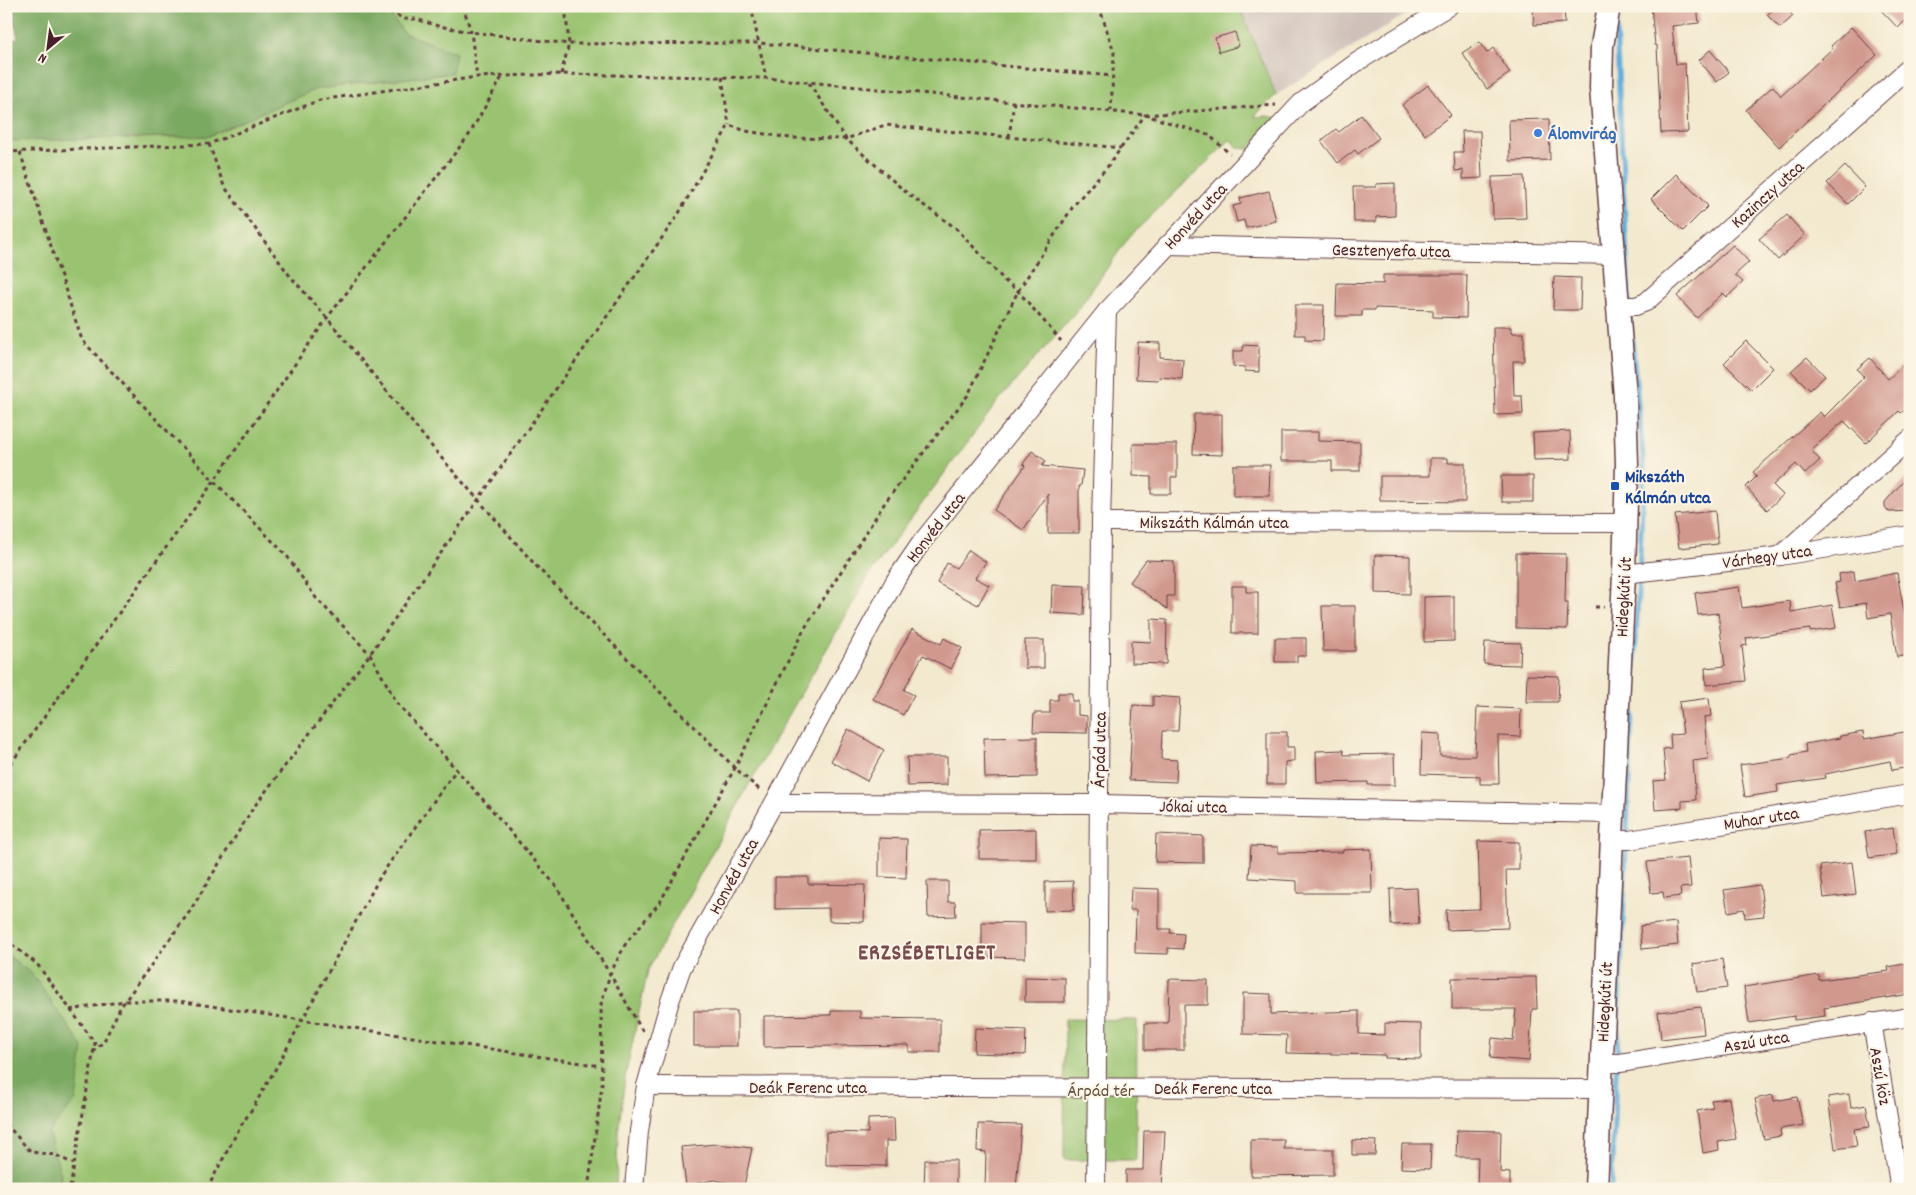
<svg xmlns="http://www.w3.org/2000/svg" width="1916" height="1195" viewBox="0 0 1916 1195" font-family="Dekko,sans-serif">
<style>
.industrial{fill:#cfc1ba}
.green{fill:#99c370;stroke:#72714e}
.forest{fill:#7aa962;stroke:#626446}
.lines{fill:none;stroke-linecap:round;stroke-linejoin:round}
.stream{stroke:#62aedb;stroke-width:5}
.building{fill:#d1998e}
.minor-casing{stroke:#633d43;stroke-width:20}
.major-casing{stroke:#633d43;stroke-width:25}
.path{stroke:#633d43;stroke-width:3;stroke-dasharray:4 4;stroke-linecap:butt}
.minor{stroke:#fff;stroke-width:18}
.major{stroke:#fff;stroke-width:22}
.shop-dot{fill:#3f7fe0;stroke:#fcf5e5;stroke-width:2}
.transit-dot{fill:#1a4fb4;stroke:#fcf5e5;stroke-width:2}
.labels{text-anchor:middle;stroke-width:4;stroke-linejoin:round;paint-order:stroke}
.shop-label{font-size:18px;font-weight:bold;fill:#366cbe;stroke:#fcf5e5;text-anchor:start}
.street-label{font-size:18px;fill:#4a1f2b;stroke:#fcf5e5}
.transit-label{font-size:18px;font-weight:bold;fill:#164399;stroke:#fcf5e5;text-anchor:start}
.park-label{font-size:18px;fill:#625040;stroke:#fcf5e5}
.district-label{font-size:22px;font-weight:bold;letter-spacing:1px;fill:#794a4e;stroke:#fcf5e5}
</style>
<rect width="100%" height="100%" fill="#fcf5e5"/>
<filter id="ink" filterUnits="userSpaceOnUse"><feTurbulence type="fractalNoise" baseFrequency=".02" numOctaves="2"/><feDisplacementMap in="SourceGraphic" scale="10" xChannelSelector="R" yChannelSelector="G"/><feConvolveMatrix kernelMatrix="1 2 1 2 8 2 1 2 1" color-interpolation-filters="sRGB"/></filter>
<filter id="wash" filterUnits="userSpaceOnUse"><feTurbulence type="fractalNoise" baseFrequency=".0096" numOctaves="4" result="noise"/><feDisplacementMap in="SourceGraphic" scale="20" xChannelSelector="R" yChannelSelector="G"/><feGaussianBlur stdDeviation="1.12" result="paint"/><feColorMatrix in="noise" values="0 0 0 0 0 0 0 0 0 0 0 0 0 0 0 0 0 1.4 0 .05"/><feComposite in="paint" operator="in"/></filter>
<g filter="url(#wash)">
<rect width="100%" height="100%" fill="#f2e9ce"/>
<path class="industrial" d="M1239 6H1419L1276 95Z"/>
<g class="green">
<path d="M384 6H1239L1276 95 1254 117 1267 116 1278 118V120L1266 127 1249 149 1239 148 1230 140 1129 237 1077 311 998 401 869 575 746 790 648 970 625 1078 618 1134 616 1189H59L61 1174 48 1133 75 1100 31 973 6 954V141L209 136 316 89 451 73 455 53 404 33Z"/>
<path d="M1065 1019 1137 1020 1136 1160H1064Z"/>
</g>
<g class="forest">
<path d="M10 6H384L404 33 456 53 452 73 316 89 209 136 6 141V41L18 38Z"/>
<path d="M6 954 31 973 83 1047 76 1100 48 1133 61 1174 59 1189H6Z"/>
</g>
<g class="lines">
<g class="stream">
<path d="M1616 26 1629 303"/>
<path d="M1630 319 1644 467 1634 678"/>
<path d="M1611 1189 1632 714"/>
</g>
</g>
<g id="blocks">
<g class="building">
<path d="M1533 6H1564L1565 23 1534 25Z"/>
<path d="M1651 6H1697L1699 23 1672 26 1676 64H1685L1688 132 1661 133 1657 45H1655Z"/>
<path d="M1777 6H1784L1793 16 1780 28 1767 15Z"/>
<path d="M1877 6H1910V16L1898 28Z"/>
<path d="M1851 27 1877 55 1779 147 1746 110 1773 86 1781 96 1833 48 1831 46Z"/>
<path d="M1235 32 1239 46 1219 52 1215 38Z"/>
<path d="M1479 42 1487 53 1493 48 1510 73 1487 89 1462 53Z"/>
<path d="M1710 50 1729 72 1717 82 1699 60Z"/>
<path d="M1428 85 1451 115 1425 135 1402 105Z"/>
<path d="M1361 115 1379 138 1358 154 1355 150 1338 163 1321 141 1336 129 1339 132Z"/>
<path d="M1549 119 1550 160 1510 161 1509 120Z"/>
<path d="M1462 131H1480L1482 178 1463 179V170L1455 171 1454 152H1463Z"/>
<path d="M1845 166 1865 187 1848 204 1827 183Z"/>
<path d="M1676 174 1708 206 1683 231 1651 199Z"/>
<path d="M1524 176 1526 218 1493 219 1492 177Z"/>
<path d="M1395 183V216L1376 217V222H1354L1353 187H1376V184Z"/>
<path d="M1269 191 1276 221 1246 228 1244 220 1237 222 1233 206 1241 204 1240 198Z"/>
<path d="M1787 215 1805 235 1778 260 1759 239Z"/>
<path d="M1733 245 1749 262 1735 275 1743 282 1727 297 1723 293 1697 318 1677 296Z"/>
<path d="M1383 275H1467L1466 318 1433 317V310L1375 308V310H1362V316H1336L1337 283 1383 284Z"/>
<path d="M1554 277 1581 278 1580 310H1553Z"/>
<path d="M1295 305H1324L1323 341 1305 340V335H1295Z"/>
<path d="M1493 327H1511V333H1524V361H1513L1514 396H1522L1523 414 1495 415Z"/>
<path d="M1746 341 1773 368 1751 390 1724 363Z"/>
<path d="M1138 342 1160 343V357L1183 359 1182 379 1159 377 1158 380 1136 379Z"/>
<path d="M1243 345 1259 346V372L1245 371V367L1233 366V351H1243Z"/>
<path d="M1807 357 1825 376 1810 390 1791 371Z"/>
<path d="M1870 358 1888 379 1910 359V405L1901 413 1899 411 1866 443 1844 421 1811 450 1820 460 1805 474 1796 464 1773 485 1783 495 1767 510 1746 487 1757 476 1753 472 1820 412 1824 417 1864 377 1857 369Z"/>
<path d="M1194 414H1222V455L1193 454Z"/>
<path d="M1570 431 1571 459 1534 460 1533 433Z"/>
<path d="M1281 432H1318V441L1360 442V471H1332V461H1281Z"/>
<path d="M1133 444H1177V477H1171V494H1151V477L1133 476Z"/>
<path d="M1032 451 1046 461 1042 466 1083 470 1081 486H1079V533H1048V494L1023 530 994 510 1025 466 1023 464Z"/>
<path d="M1430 458H1448V463H1465V502L1380 501V476H1430Z"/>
<path d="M1233 465H1270L1269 496H1233Z"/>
<path d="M1910 474V511L1889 512 1885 507V502Z"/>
<path d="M1501 476H1533V502H1502Z"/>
<path d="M1715 511 1718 544 1679 548 1675 515Z"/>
<path d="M969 550 986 562 975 578 989 585 978 605 937 583 947 563 956 568Z"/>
<path d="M1516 553 1566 554 1565 603H1568L1567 629 1516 628Z"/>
<path d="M1375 555 1410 556V594L1375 593Z"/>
<path d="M1146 560 1174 561V596H1167V609L1130 582Z"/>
<path d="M1854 571 1855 581 1897 573 1908 633H1910V655L1897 657 1890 614 1868 618 1866 603 1840 607 1835 583 1840 582 1839 574Z"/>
<path d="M1052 585 1085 586 1084 615 1051 613Z"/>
<path d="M1232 586H1246V592H1258V633H1232Z"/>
<path d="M1739 587 1742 608 1790 601 1791 612 1832 605 1836 628 1810 632V629L1746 638 1747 645 1742 646 1746 681 1706 685 1705 668 1725 666 1718 613 1698 615 1695 593Z"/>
<path d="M1454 596V641L1424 642V597Z"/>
<path d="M1322 606H1355V651H1323Z"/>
<path d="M1151 619 1167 620 1166 664 1131 663V641L1151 642Z"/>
<path d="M912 629 941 644 944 638 962 648 951 669 923 655 904 690 914 695 903 715 873 699Z"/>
<path d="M1275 638H1306V656H1297V662H1275Z"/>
<rect x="1025" y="640" width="19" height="28"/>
<path d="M1485 642 1521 643 1520 665 1484 664Z"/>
<path d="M1527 675 1559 676 1558 702H1526Z"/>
<path d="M1058 693H1072V701H1078V715L1087 716V733L1033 732 1034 713H1050V700H1058Z"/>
<path d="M1153 696 1180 698 1178 731H1162L1161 759 1177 760 1176 782 1129 780 1133 705 1153 706Z"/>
<path d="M1709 698 1711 716 1704 717 1708 759 1693 761 1696 800 1682 801V808L1655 810 1653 781 1666 780 1663 749 1671 748 1670 735 1683 734 1679 702Z"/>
<path d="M1477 707 1521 709 1520 737 1498 736 1499 784H1480V776L1421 774 1422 733 1440 734V756H1475Z"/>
<path d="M848 729 884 750 867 781 831 761Z"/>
<path d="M1910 731V767L1892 770 1890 761 1825 774 1826 778 1777 785 1778 792 1745 797 1740 765 1791 758V755L1806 752 1805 744 1840 738V736L1863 732 1864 739Z"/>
<path d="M1267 732H1287V747H1294V761L1285 762V784H1267Z"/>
<path d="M1037 737V777L985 778 984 738Z"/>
<path d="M1343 750 1344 755 1394 754 1395 785H1368V782L1317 783 1316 751Z"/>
<path d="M907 757H947V785L908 786Z"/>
<path d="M1893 828 1897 854 1869 858 1865 832Z"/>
<path d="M1036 829V859H979V830Z"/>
<path d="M1156 834 1203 836V863L1155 862Z"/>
<path d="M879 838 907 839 906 878 879 877Z"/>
<path d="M1478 841 1519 842V870H1506L1508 928 1447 930 1446 910 1480 909Z"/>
<path d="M1251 846 1278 847V853L1343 852V850L1371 849 1372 893H1297V881L1249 878Z"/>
<path d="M1688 858 1691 887 1680 888 1681 896 1664 898 1663 892 1651 893 1647 862Z"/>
<path d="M1852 862 1856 894 1824 898 1820 866Z"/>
<path d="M775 877H808V884L865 885 864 922 829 921V908L775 909Z"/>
<path d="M927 881H948V902H955L956 916 928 917Z"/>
<path d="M1073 881 1074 910 1045 911V882Z"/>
<path d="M1760 885 1764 916 1745 918 1744 909 1728 912 1724 890Z"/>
<path d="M1131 888 1159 889V929H1171L1170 933 1184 934 1183 949 1168 948V954L1135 953 1136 910H1130Z"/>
<path d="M1417 888 1419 924 1391 925 1390 889Z"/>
<path d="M982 922 1025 923V958L982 957Z"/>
<path d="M1676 922 1678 945 1642 949 1640 926Z"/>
<path d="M1722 959 1727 988 1697 992 1693 964Z"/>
<path d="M1910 963V994L1824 1008 1825 1016 1794 1020V1016L1749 1023 1744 987 1819 975V980L1889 971 1888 967Z"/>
<path d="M1025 977 1065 978V1002H1025Z"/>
<path d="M1536 977 1537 1009H1532L1529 1061 1490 1058 1492 1038 1513 1040 1516 1009H1452V978Z"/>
<path d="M1169 979 1208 980V1005H1184V1050H1145V1023H1168Z"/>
<path d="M1243 993 1271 994V1014L1359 1011V1034L1385 1035V1023L1421 1024V1059L1385 1058V1055L1286 1053 1287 1035 1243 1034Z"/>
<path d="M1701 1007 1704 1034 1661 1039 1658 1012Z"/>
<rect x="694" y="1011" width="43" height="35"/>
<path d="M831 1011H860V1018L940 1019V1052H909V1045L764 1047V1016L831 1015Z"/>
<path d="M975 1028 1026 1030 1025 1055 974 1053Z"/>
<path d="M1849 1094 1851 1108 1866 1105 1870 1127 1854 1129 1857 1146 1835 1149 1828 1097Z"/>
<path d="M1773 1095 1774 1101 1797 1097 1803 1125 1780 1129 1781 1136 1764 1139 1755 1099Z"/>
<path d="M1729 1098 1736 1139 1718 1142 1719 1150 1703 1153 1697 1111 1713 1108 1711 1100Z"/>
<path d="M894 1118 895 1141H886V1166L826 1165V1132L868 1133V1119Z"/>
<path d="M978 1124 1021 1125 1016 1189H985L986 1152 977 1151Z"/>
<path d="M1457 1130 1501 1131 1500 1172 1510 1173V1189H1477L1478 1157H1456Z"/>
<path d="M1144 1131H1165L1162 1189H1126V1170H1143Z"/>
<path d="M1251 1140H1284V1149H1333V1175L1251 1176Z"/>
<path d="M1352 1140 1376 1141 1375 1155H1352Z"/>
<path d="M717 1144 752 1148 744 1186 715 1180 686 1185 681 1147Z"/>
<path d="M1402 1144H1431L1430 1169 1401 1168Z"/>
<path d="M925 1160H956V1189H924Z"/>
</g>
</g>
</g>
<g filter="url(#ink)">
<use href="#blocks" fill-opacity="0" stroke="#633d43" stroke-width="1"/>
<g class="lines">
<defs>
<g id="minor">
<path d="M1167 245 1614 255"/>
<path d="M1618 306H1636L1646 302 1910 67"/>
<path d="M1101 522 1626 523"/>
<path d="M1780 556 1910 439"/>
<path d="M1624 574 1780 556 1910 535"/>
<path d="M774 803 1099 804 1612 814"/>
<path d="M1611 840H1629L1910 794"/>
<path d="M1872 1022 1900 1189"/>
<path d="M1601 1063H1620L1910 1017"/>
<path d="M646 1086 1600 1089"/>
<path d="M634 1189 639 1131 646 1086 669 1004 682 967 774 803 895 581 921 543 1107 311 1301 103 1357 62 1449 6"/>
<path d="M1096 1189 1101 522 1107 311"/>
</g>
<path id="major" d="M1596 1189 1624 574 1627 464 1625 397 1601 88 1602 46 1609 6"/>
</defs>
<use href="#minor" class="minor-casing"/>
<use href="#major" class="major-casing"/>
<g class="path">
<path d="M384 6 387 10 404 19H416L438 26 471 32 569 44 759 43 1112 76"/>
<path d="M463 6 471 32 477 77"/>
<path d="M751 6 766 78"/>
<path d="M1099 6 1114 52 1111 111"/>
<path d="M561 74 569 44 565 6"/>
<path d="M722 77 729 125"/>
<path d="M809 83 846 139 908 194 957 229 1005 281 1018 291 1061 341"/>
<path d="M1009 137 1014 102"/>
<path d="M209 144 224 186 290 276 327 318 438 454 538 568 735 768 761 791"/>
<path d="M6 152 209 144 320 100 477 77 561 74 766 78 1145 115 1276 105"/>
<path d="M20 152 82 340 214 481 287 556 316 598 370 654 397 703 487 804 556 886 610 974 643 1032"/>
<path d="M1595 607H1604"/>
<path d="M6 770 214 481 327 318 469 135 502 77"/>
<path d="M6 940 37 964 95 1043 70 1189"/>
<path d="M70 1010 125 1001H178L601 1066"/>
<path d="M93 1052 104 1041 120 1008 190 911 253 808 370 654 678 215 729 125 746 131 790 138 846 139 885 125 1121 148"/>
<path d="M6 1124 31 1152 55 1155 74 1164"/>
<path d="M207 1189 240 1127 254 1106 280 1061 381 875 456 770"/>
<path d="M588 1189 602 1085 601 1004 610 974 626 943 660 902 735 768 803 631 886 501 968 395 1018 291 1074 205 1108 166 1145 115 1209 135 1230 154"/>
</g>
<use href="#minor" class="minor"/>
<use href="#major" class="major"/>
</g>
</g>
<circle class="shop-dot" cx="1538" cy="133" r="5"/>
<rect class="transit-dot" x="1610" y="481" width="10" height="10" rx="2.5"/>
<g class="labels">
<g class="shop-label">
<text x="1548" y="139">Álomvirág</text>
</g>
<g class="street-label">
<text transform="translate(1767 194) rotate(-42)" y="6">Kazinczy utca</text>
<text transform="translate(1195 216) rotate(-47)" y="6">Honvéd utca</text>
<text transform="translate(1391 250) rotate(1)" y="6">Gesztenyefa utca</text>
<text x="1214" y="528">Mikszáth Kálmán utca</text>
<text transform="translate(935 527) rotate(-52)" y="6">Honvéd utca</text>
<text transform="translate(1767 556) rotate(-8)" y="6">Várhegy utca</text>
<text transform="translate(1623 597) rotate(-87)" y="6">Hidegkúti út</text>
<text transform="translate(1099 750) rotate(-89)" y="6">Árpád utca</text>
<text transform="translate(1193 806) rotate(1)" y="6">Jókai utca</text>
<text transform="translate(1761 818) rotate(-9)" y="6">Muhar utca</text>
<text transform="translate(733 876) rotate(-61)" y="6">Honvéd utca</text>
<text transform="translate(1604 1002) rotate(-87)" y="6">Hidegkúti út</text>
<text transform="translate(1756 1041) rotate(-9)" y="6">Aszú utca</text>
<text transform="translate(1881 1076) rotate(80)" y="6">Aszú köz</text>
<text x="808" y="1093">Deák Ferenc utca</text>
<text x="1213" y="1094">Deák Ferenc utca</text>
</g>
<g class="transit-label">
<text x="1625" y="482">Mikszáth<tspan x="1625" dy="21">Kálmán utca</tspan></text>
</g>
<g class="park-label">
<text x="1101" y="1096">Árpád tér</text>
</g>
<g class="district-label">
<text x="927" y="959">ERZSÉBETLIGET</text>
</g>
</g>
<rect width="1916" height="1195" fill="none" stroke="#fcf5e5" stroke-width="25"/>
<g transform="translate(48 48) rotate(209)" stroke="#fcf5e5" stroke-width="4" paint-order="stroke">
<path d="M0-4L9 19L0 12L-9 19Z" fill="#4a1f2b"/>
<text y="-8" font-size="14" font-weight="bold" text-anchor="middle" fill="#4a1f2b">N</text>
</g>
</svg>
